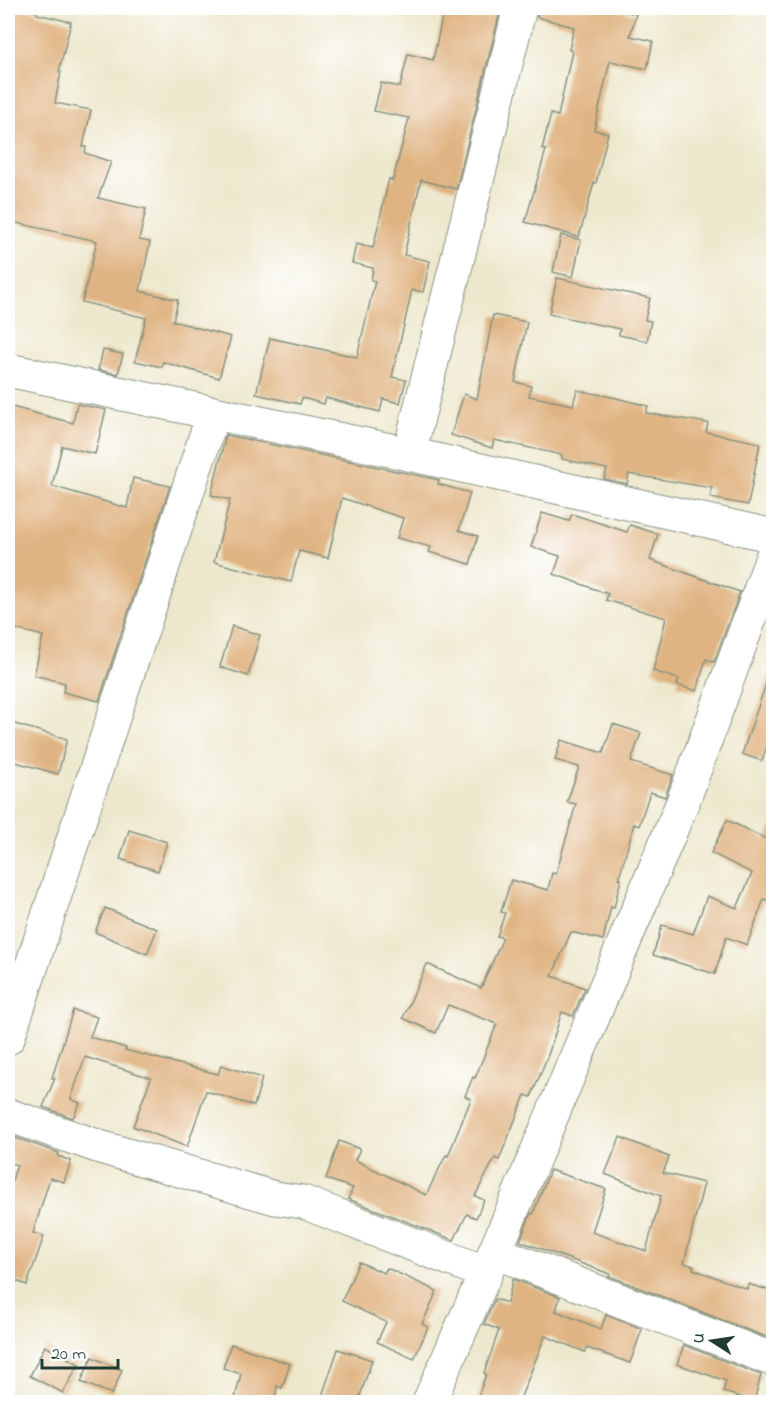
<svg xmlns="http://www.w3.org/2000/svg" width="781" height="1410" viewBox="0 0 781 1410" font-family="'Indie Flower',sans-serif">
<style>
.building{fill:#e0b482}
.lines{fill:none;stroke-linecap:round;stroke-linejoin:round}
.minor-casing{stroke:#869280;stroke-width:35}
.minor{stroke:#fff;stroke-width:33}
</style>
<rect width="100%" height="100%" fill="#fff"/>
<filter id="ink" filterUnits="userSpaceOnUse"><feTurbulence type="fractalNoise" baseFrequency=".0167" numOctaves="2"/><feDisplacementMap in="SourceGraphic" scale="12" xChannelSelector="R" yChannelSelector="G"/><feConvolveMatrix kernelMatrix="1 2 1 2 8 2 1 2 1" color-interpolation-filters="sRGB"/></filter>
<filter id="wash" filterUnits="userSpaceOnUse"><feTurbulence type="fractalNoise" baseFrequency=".008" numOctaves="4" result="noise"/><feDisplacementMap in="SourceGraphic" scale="24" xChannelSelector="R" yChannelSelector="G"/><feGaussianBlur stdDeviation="1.35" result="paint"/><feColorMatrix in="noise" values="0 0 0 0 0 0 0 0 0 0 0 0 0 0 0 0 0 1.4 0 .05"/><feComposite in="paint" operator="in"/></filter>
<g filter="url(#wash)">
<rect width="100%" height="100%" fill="#ede8cd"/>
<g id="blocks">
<g class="building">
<path d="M8 8H19L37 12V14L71 22 59 72H61L55 103 91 110 83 147H86L85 153 111 162 98 198 146 209 139 240 150 242 140 291 178 300 173 321 231 337 219 378 163 362 162 367 135 361 146 318 82 302 97 241 8 221Z"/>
<path d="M444 8H501L456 189 421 180 404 255 430 261 423 292 412 290 392 377 406 380 400 403 383 399 380 412 326 398 324 404 302 398 300 404 256 394 270 338 357 357 375 281 371 280 373 268 352 263 356 244 373 248 389 179 393 180 409 118 374 111 381 83 400 87 408 54 433 60Z"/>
<path d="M538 8H624L623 11 636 14 630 36 653 41 647 69 610 61 594 130 608 133 596 183H594L579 237 525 222 546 150 542 149 551 114 558 116 572 51 569 50 574 27 537 17Z"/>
<path d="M561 235 581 240 573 277 553 272Z"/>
<path d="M557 278 650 298 645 320 651 321 647 341 619 335 620 329 549 314Z"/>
<path d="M493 315 527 322 515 382 531 386 529 396 573 405 577 390 612 397 648 406 646 413 708 423 706 432 760 443 748 505 710 498 712 488 629 474 627 484 604 479 607 469 562 459V455L494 440 492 448 451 435 464 394 477 399Z"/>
<path d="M103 350 123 354 118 374 98 370Z"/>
<path d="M77 404 106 410 95 454 62 446 52 486 127 508 133 478 170 486 99 701 63 692 65 683 34 675 43 636 8 627V406L73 423Z"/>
<path d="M226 435 439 480 438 484 470 493 459 530 478 536 470 564 429 552 431 547 397 538 403 518 342 498 328 558 299 551 291 582 214 562 230 500 211 495Z"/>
<path d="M542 513 569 521 572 514 627 532 630 525 658 534 650 560 740 592 714 662 706 659 697 691 677 685 679 679 653 671 666 618 606 600 608 594 554 574 560 556 531 547Z"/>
<path d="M232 626 260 635 248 676 220 667Z"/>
<path d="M770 672H774V727L762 761 742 754Z"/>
<path d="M8 722 67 739 58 774 8 760Z"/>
<path d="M613 724 641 733 631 762 673 775 665 797 650 792 639 826 634 824 619 878 621 879 614 908 611 907 603 940 571 932 552 976 585 988 573 1016 562 1012 548 1055 531 1097 525 1095 499 1160 495 1158 475 1196 484 1200 476 1218 467 1214 454 1240 348 1199 353 1188 326 1179 339 1141 360 1149 355 1160 426 1195 446 1155 448 1156 471 1099 465 1096 473 1077 475 1078 497 1024 448 1005 436 1033 403 1018 427 964 481 988 503 938 497 936 505 913 501 912 511 880 548 890 552 873 556 874 576 804 567 802 579 767 555 760 561 740 603 753Z"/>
<path d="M727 820 766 839 774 823V903L764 899 747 945 726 937 715 974 653 955 662 925 693 934 707 896 737 908 752 873 711 853Z"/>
<path d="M129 830 167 842 158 871 120 859Z"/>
<path d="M105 908 157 929 147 954 95 932Z"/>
<path d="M73 1010 97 1017 90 1037 126 1048 125 1050 218 1074 221 1065 262 1078 254 1106 206 1091 187 1147 133 1126 151 1078 85 1057 71 1099 80 1103 73 1118 43 1107 55 1078H52Z"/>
<path d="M8 1135 59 1153 58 1156 71 1161 64 1182 50 1178 33 1233 44 1236 27 1285 8 1278V1192L17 1165 8 1162Z"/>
<path d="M620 1137 669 1157 663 1173 704 1183 684 1263 694 1266 693 1269 747 1289 748 1284 774 1292V1340L609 1276 610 1274 520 1241 531 1213 533 1214 550 1170 606 1189 592 1232 646 1251 661 1196 605 1174Z"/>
<path d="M359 1262 384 1273 387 1268 437 1291 422 1324 428 1327 414 1359 377 1342 386 1322 342 1301Z"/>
<path d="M513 1279 560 1297 556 1311 601 1329 606 1315 642 1329 630 1363 587 1348 585 1352 545 1336 519 1402H476L486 1374 484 1373 499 1330 484 1324 495 1299 507 1303Z"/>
<path d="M231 1344 290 1364 282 1388 277 1386 275 1402H234L241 1374 223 1368Z"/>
<path d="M684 1345 761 1375 754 1401 723 1392 726 1381 677 1364Z"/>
<path d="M45 1346 79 1364 63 1393 30 1376Z"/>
<path d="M338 1349 372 1360 358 1402H320Z"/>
<path d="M92 1357 122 1370 112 1394 81 1382Z"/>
</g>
</g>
</g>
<g filter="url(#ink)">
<use href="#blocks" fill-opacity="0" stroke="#869280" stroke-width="1.5"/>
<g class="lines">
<defs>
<g id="minor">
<path d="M8 370 409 454 774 536"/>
<path d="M409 454 520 8"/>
<path d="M8 1038 213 414"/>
<path d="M8 1115 100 1147 275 1198 303 1202 486 1273"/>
<path d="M495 1252 774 1360"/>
<path d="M429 1402 495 1252 684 799 774 552"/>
</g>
</defs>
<use href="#minor" class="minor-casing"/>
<use href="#minor" class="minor"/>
</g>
</g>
<rect width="781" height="1410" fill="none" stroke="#fff" stroke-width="30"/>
<g transform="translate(712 1341) rotate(282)" stroke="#ffffff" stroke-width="4.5" paint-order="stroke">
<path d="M0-4.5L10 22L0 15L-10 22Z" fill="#1f3d34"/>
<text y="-9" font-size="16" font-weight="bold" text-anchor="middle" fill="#1f3d34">U</text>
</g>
<path d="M42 1359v9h76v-9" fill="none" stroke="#1f3d34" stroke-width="3"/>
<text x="51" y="1359" font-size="18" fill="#1f3d34" stroke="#ffffff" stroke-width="4.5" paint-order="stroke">20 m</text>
</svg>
